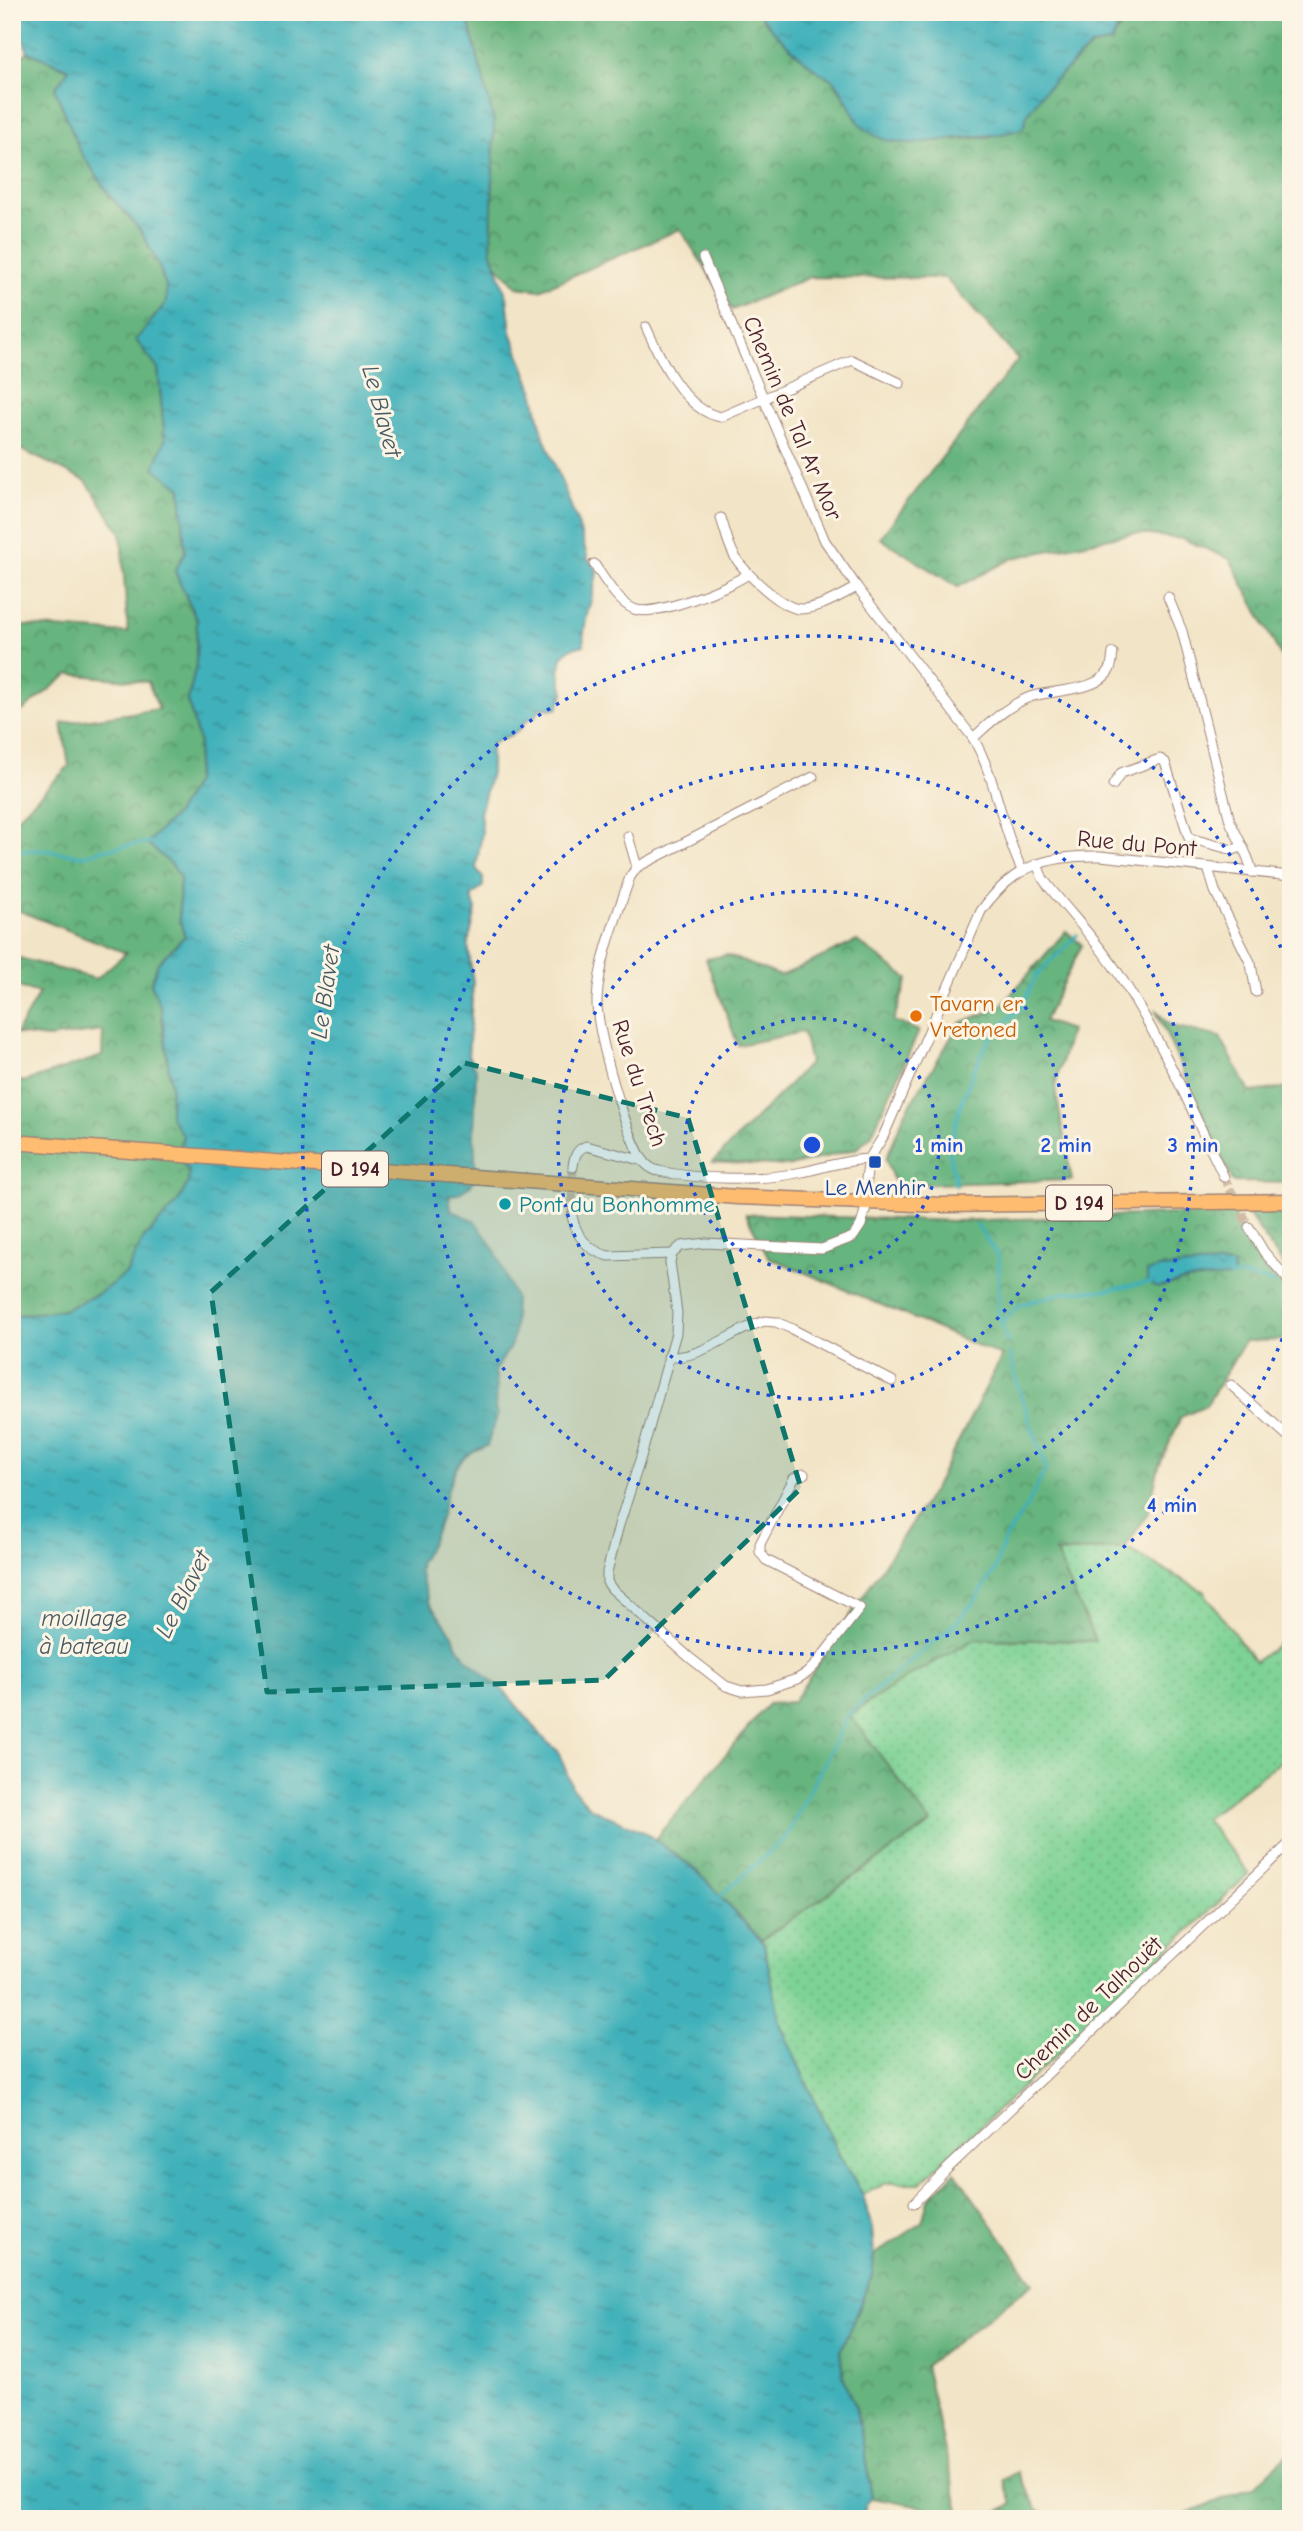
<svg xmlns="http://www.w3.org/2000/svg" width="1303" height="2531" viewBox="0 0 1303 2531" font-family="'Comic Neue',sans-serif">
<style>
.green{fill:url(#green-dots);stroke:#647860;stroke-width:2}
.forest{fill:url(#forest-crowns);stroke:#586a54;stroke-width:2}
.water{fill:url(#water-ripples);stroke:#466872;stroke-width:2}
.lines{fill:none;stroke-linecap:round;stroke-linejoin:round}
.stream{stroke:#41b1ba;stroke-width:3.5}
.minor-tunnel{stroke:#d0bda7;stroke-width:9;stroke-dasharray:9 4.5;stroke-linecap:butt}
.minor-casing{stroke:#9e8278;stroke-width:11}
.primary-casing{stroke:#9e8278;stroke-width:17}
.minor{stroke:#fff;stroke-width:9}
.primary{stroke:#febc70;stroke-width:14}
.marked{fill:#0f766e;fill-opacity:0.2;stroke:#0f766e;stroke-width:5;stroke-dasharray:14 9;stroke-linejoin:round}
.ring{fill:none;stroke:#1d4ed8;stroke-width:3.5;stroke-dasharray:3.5 7}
.food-dot{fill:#e8710a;stroke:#fcf5e5;stroke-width:2.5}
.transit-dot{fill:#1a4fb4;stroke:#fcf5e5;stroke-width:2.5}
.culture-dot{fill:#0f9aa8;stroke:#fcf5e5;stroke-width:2.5}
.labels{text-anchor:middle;stroke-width:6;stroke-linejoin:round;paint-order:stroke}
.shield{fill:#fcf5e5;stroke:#7f5f63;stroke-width:2}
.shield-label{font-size:21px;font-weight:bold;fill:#4a1f2b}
.street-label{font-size:23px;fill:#4a1f2b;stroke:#fcf5e5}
.food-label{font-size:23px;fill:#c56008;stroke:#fcf5e5;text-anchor:start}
.transit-label{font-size:23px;fill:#164399;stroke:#fcf5e5}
.culture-label{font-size:23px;fill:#0d838f;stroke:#fcf5e5;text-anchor:start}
.water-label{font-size:24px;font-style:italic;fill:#465964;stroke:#fcf5e5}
.centre{fill:#1d4ed8;stroke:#fcf5e5;stroke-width:3.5}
.ring-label{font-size:21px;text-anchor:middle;font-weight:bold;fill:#1d4ed8;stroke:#fcf5e5;stroke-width:6;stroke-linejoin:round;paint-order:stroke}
</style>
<defs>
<pattern id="green-dots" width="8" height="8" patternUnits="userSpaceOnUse" patternTransform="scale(1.75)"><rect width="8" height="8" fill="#7dd295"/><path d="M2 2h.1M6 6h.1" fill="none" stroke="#6eb481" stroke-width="1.8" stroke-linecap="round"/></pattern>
<pattern id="forest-crowns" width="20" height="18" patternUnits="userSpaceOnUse" patternTransform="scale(1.75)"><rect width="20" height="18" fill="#66b47e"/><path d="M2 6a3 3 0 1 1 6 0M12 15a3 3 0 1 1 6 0" fill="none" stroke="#569267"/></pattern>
<pattern id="water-ripples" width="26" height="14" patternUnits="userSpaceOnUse" patternTransform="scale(1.75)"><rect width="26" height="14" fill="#41b1ba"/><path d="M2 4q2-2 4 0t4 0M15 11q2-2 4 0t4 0" fill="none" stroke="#388f97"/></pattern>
</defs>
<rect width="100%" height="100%" fill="#fcf5e5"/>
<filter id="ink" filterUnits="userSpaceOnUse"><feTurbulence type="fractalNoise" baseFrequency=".0143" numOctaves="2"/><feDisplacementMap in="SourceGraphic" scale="14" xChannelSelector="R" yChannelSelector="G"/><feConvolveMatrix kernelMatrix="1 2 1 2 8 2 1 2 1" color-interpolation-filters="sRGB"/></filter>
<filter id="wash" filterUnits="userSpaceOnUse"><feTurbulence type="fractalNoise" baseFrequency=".00686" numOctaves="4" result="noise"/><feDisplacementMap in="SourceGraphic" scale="28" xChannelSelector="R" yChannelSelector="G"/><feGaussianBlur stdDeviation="1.57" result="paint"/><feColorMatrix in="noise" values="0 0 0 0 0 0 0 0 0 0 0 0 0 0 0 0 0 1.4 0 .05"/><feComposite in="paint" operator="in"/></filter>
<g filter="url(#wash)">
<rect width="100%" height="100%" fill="#f2e4c6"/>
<path class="green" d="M1125 1548 1203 1591 1255 1662 1291 1634V1753L1205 1819 1249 1874 920 2183H886L863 2195 840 2157 781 2026 764 1944 761 1940 930 1824 850 1715 904 1679 975 1639 1095 1641 1056 1553Z"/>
<g class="forest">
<path d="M466 12H757L819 72 834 81 864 128 902 143 989 137 1028 113 1044 91 1091 46 1119 30 1122 18 1142 12H1229L1263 17 1273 12H1291V665L1284 662 1230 559 1183 539 1134 533 1013 558 958 587 880 538 1018 359 945 278 810 277 732 310 680 229 540 290 517 287 494 262 491 250 494 121Z"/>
<path d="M28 52 70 69 55 89 80 151 110 196 141 231 158 264 166 286V303L136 340 158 368 165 440 155 468 181 487 185 552 175 571 197 621 196 665 188 701 199 742 195 782 177 813 147 843 172 865 180 877 179 918 185 936 158 963 151 984 161 1008 171 1086 170 1116 183 1136 180 1151 183 1164 189 1171 188 1183 177 1204 144 1238 126 1274 98 1294 64 1310 12 1316V1082L27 1081 102 1056 103 1031 48 1038 16 1034 39 993 12 985V956L96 979 126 953 12 908V823L69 766 62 723 159 709 148 682 69 674 12 719V625L128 633 121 533 86 481 12 445V53L21 56Z"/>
<path d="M1066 931 1082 945 1044 1021 1070 1030 1055 1087 1072 1180 895 1185 886 1159 904 1115 960 1023 1000 1007Z"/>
<path d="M857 941 908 979 893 1021 919 1031 871 1136 856 1149 790 1166 713 1162 810 1063 803 1032 738 1045 706 959 726 955 781 976Z"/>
<path d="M1155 1009 1169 1025 1220 1037 1250 1092 1291 1087V1183L1233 1182Z"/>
<path d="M1246 1211 1291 1213V1273L1284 1266Z"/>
<path d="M1232 1212C1248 1240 1263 1275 1291 1292V1340L1245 1341 1206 1406 1181 1417 1159 1466 1148 1513 1125 1548 1056 1553 1095 1641 975 1639 904 1679 850 1715 931 1823 761 1940 697 1871 655 1839 768 1704 793 1702 934 1489 1002 1356 768 1257 746 1214 956 1221Z"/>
<path d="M955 2172 1033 2283 925 2366 960 2514 872 2498 862 2438 855 2405 843 2376 840 2352 872 2276 874 2255 922 2223 928 2199Z"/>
<path d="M1291 2452V2519H1172L1253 2487Z"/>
<path d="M1018 2472 1037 2509 1055 2519H990V2516L1012 2504 1004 2480Z"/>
</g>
<g class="water">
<path d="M12 12H466L494 121 491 250 507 297 511 332 533 390 542 432 578 524 588 559 597 570C595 596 582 619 584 645L570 649 562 657 559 672 564 693 557 709 540 708 536 716 528 719 517 732 491 744V773L480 813 482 832 476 868 483 878V886L471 897 476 909 468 945 473 984 468 1056 476 1069 474 1135 476 1176 471 1185 458 1194 449 1195 451 1210 475 1221 495 1250 515 1299 514 1334 510 1347 495 1371 497 1387 495 1410 498 1413 487 1446C450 1455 449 1489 440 1519 435 1535 428 1550 419 1564L420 1568H418L430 1604 453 1635 456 1644 468 1660 507 1694 546 1741 558 1751 573 1789 591 1808 646 1833 697 1871 764 1944 781 2026 840 2157 863 2195 872 2229 874 2255 872 2276 840 2352 843 2376 855 2405 862 2438 872 2498 866 2504 863 2519H12V1316L64 1310 98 1294 126 1274 144 1238 177 1204 188 1183 189 1171 183 1164 180 1151 183 1136 170 1116 171 1086 161 1008 151 984 158 963 185 936 179 918 180 877 172 865 147 843 177 813 195 782 199 742 188 701 196 665 197 621 175 571 185 552 181 488 154 468 165 440 158 369 136 340 166 303V286L158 264 141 231 110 196 80 151 55 89 69 69 28 52Z"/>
<path d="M757 12H1142L1122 18 1111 43 1091 46 1044 91 1028 113 1023 128C1000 137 984 135 960 138 930 141 893 151 866 130 851 118 847 93 833 80 829 77 824 75 819 72 798 56 774 33 757 12Z"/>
<path d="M1217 1264 1232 1265 1234 1274 1231 1277 1186 1280 1157 1288 1147 1281V1272L1159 1268Z"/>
</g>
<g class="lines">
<g class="stream">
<path d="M12 847 18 851 43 850 83 856 101 850 150 842"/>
<path d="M956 1185 949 1152 959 1109 975 1068 994 1031 1020 1009 1037 975 1077 935"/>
<path d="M977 1225 999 1258 998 1309 1007 1342"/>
<path d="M1229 1276H1246L1275 1283"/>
<path d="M1002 1322 1019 1305 1066 1292 1105 1290 1152 1282"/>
<path d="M719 1897 786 1837 850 1712 955 1624 977 1598 995 1569 1004 1541 1027 1506 1046 1468 1019 1390 1010 1354"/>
</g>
</g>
</g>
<g filter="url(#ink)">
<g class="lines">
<g class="minor-tunnel">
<path d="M1224 1177 1249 1227"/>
<path d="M572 1216 573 1167"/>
</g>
<defs>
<g id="minor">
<path d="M703 258 825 541 857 587 973 738C997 779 1001 828 1022 870"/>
<path d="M646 327C660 358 684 411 721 417L852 360 900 383"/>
<path d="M721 518C725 530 728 544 734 555 743 571 782 609 801 609 819 609 841 595 857 587"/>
<path d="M594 564C604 578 617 602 634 609 654 618 730 587 748 574"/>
<path d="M1168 597 1182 631 1230 821C1237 838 1249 854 1252 872"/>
<path d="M973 738C990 723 1008 705 1030 697 1052 689 1098 693 1110 669 1112 665 1112 658 1113 653"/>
<path d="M1113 785 1121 773 1160 759 1165 762 1189 838 1233 850 1241 847"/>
<path d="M628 836 637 867"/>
<path d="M1037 864 1043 879C1068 912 1098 941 1120 976 1161 1039 1191 1109 1224 1177"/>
<path d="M637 867 630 877C617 916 599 959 597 1000 596 1030 627 1140 645 1163 649 1167 653 1170 659 1171 699 1180 762 1181 802 1172 825 1167 846 1160 869 1159"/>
<path d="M637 867 813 777"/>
<path d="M1208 868 1215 891 1251 964 1256 992"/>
<path d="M573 1167C574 1157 576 1150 586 1146L644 1161"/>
<path d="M572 1216C576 1236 588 1250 608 1256L672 1254 681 1246 706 1243 822 1249 853 1237 861 1225 867 1203 866 1179 869 1159 883 1137 981 911C1013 866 1046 855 1100 856L1291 876"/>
<path d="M1249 1227 1264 1252 1291 1283"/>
<path d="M672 1254 670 1262 677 1313 676 1333 640 1460 619 1525 607 1572V1582L612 1589 690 1658 726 1686 742 1691 767 1689 797 1679 807 1673 816 1664 860 1608 766 1560 760 1552V1544L794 1478 804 1474"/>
<path d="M668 1357C703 1359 732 1330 765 1321L776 1322 790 1328 892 1381"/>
<path d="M1231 1385 1291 1439"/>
<path d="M914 2203 945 2171 1291 1842"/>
</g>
<path id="primary" d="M12 1142 737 1197 943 1205 1291 1201"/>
</defs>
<use href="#minor" class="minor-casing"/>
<use href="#primary" class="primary-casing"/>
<use href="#minor" class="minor"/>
<use href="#primary" class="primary"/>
</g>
</g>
<path class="marked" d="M465 1063 688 1118 801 1488 604 1680 267 1692 211 1292Z"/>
<g class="ring">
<circle cx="812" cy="1145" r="127"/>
<circle cx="812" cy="1145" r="254"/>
<circle cx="812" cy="1145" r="381"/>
<path d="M1290 1319A509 509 0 1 1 1290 971"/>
</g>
<circle class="food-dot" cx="916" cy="1016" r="7"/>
<rect class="transit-dot" x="868" y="1155" width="14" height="14" rx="3.5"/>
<circle class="culture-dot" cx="505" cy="1204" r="7"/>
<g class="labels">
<g class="shield">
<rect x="322" y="1151.5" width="66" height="35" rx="5"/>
<rect x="1046" y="1185.5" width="66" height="35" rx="5"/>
</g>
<g class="shield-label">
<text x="355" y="1176">D 194</text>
<text x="1079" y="1210">D 194</text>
</g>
<g class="street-label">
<text transform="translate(793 418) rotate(67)" y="8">Chemin de Tal Ar Mor</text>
<text transform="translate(1137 843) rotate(5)" y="8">Rue du Pont</text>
<text transform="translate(640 1083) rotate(72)" y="8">Rue du Trech</text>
<text transform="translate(1088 2008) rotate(-44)" y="8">Chemin de Talhouët</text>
</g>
<g class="food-label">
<text x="930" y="1011">Tavarn er<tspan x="930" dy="26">Vretoned</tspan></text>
</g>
<g class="transit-label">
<text x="875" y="1195">Le Menhir</text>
</g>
<g class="culture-label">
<text x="519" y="1212">Pont du Bonhomme</text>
</g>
<g class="water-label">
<text transform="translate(382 411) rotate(75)" y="8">Le Blavet</text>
<text transform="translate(325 992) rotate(-82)" y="8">Le Blavet</text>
<text transform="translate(183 1594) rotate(-63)" y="8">Le Blavet</text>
<text x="84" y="1626">moillage<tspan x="84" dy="28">à bateau</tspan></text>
</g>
</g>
<circle cx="812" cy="1145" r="10" class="centre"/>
<g class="ring-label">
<text x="939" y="1152">1 min</text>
<text x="1066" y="1152">2 min</text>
<text x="1193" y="1152">3 min</text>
<text x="1172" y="1512">4 min</text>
</g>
<rect width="1303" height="2531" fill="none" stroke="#fcf5e5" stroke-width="42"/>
</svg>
